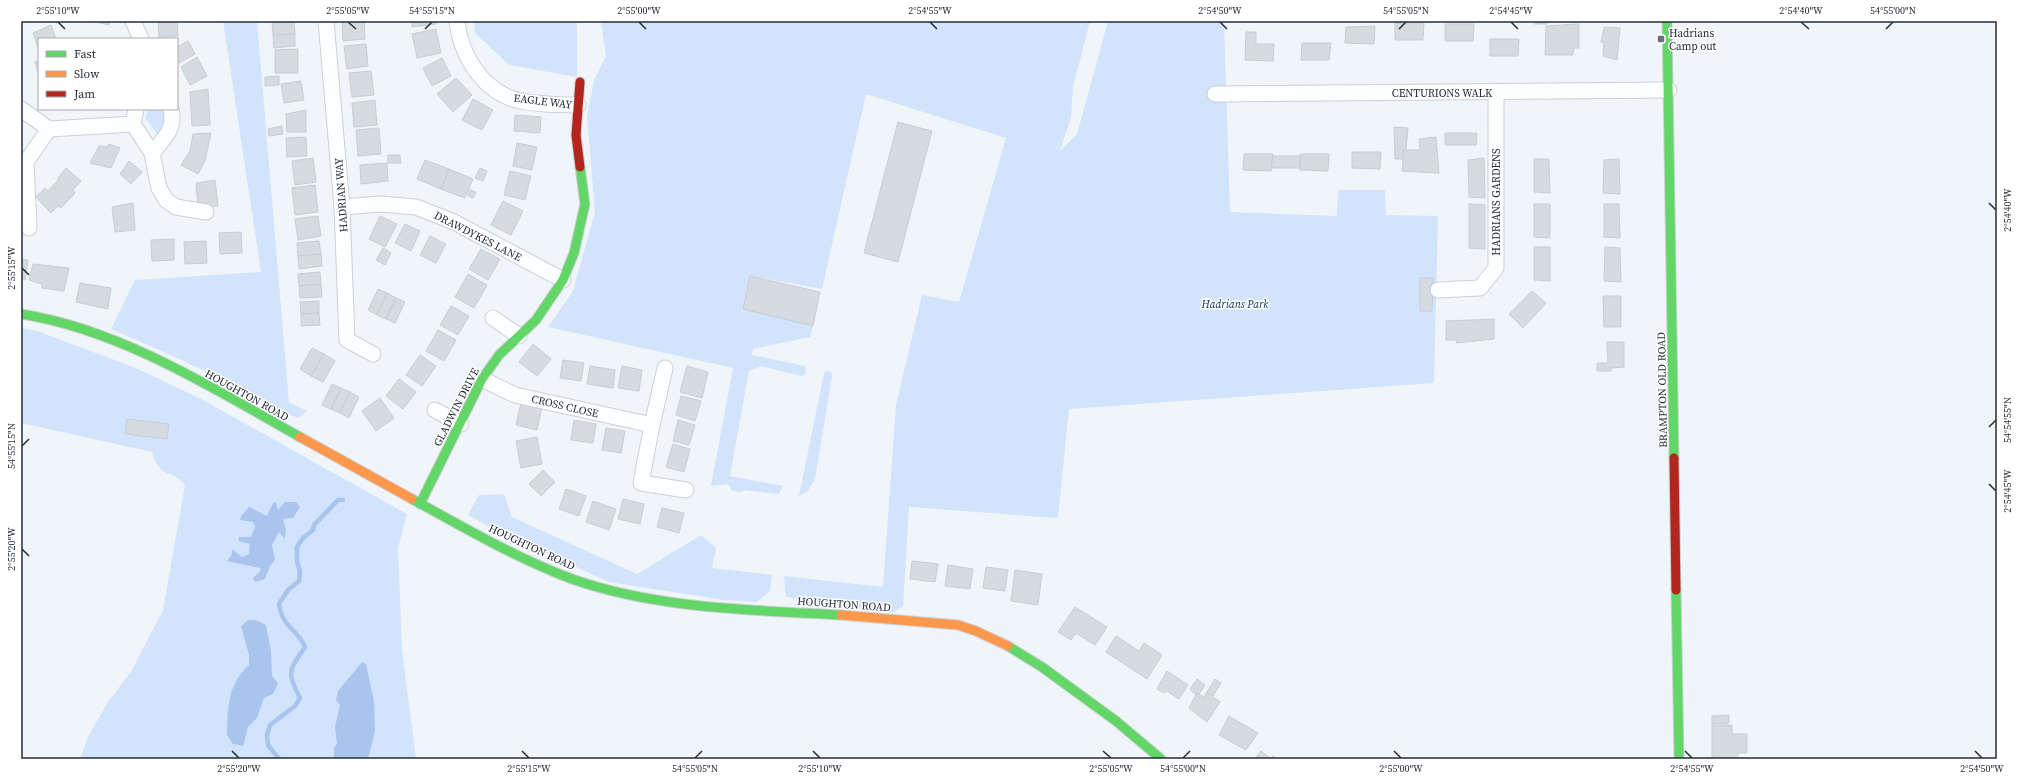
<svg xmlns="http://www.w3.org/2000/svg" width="2018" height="780" viewBox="0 0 2018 780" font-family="'Source Serif 4',serif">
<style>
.green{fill:#d2e4fc}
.water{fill:#a9c5ed}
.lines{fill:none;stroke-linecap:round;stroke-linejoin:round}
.stream{stroke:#a9c5ed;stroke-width:4.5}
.building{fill:#d6dbe1;stroke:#c7cdd4}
.street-casing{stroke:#cad0d6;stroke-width:17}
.fast-casing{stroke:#cad0d6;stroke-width:11}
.slow-casing{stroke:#cad0d6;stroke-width:11}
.jam-casing{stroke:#cad0d6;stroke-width:11}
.street{stroke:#fdfefe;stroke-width:15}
.fast{stroke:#63d668;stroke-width:9}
.slow{stroke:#ff974d;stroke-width:9}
.jam{stroke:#b3261e;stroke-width:9}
.ticks{fill:none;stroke:#262c35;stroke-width:1.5}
.poi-dot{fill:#6d727a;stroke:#fff;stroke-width:1.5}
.labels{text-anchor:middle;stroke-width:3;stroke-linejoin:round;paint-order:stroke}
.poi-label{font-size:11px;fill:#262c35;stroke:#fff;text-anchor:start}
.street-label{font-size:11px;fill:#262c35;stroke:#fff}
.park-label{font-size:11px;font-style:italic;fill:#062d5d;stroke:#fff}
.neatline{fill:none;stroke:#262c35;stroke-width:1.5}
.ticks-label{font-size:10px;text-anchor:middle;fill:#262c35}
</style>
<rect width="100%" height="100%" fill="#f0f5fa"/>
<g class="green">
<path d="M223 21H257L289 402 307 411 299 418C276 411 258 397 236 386 195 366 154 347 111 329L135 280 261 272Z"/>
<path d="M474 21H577V77L509 65 475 33Z"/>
<path d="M601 21H1090L1073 87 1071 117 1060 151 1077 134 1108 21H1224L1230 212 1337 216 1338 190H1385L1386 215 1438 216 1434 383 1069 409 1058 518 909 507 903 606 893 613 786 597 784 576 883 587 896 405 922 295 959 302 1006 138 866 94 822 289 751 276 743 309 813 326 810 337 753 349 752 355 805 366 806 374 801 376 761 366 749 371 730 476 783 486 779 494 744 490 741 492 732 491 728 484 711 486 733 368 548 327 573 291 595 212 587 117 594 80 606 56Z"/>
<path d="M149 109H165L167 116 159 137 145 118Z"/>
<path d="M21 328 37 331 136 368 201 399 407 514 398 548 402 649 416 759H80L88 737 106 705 132 670 163 610 185 485C171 468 160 480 152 452L21 423Z"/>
<path d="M827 370 832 373V377L815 479 808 491 799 496 824 373Z"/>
<path d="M504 494 512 517 637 574 701 535 716 548 712 568 772 575 770 591 757 602 724 600 609 582 493 529 468 515 479 495Z"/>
</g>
<g class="water">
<path d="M276 502 278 510 285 502H296L300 507 293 518 283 519 286 529 285 539 279 532 272 545 275 560 270 566 265 579 255 582 253 578 261 570 260 568 227 561 232 554V549L242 557 249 554 250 544 239 541V537H251L255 527 253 522 240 520 242 515 249 507 267 516 273 503Z"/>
<path d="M248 620H256L266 625 271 651 272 676 278 683 273 694 264 698 257 718 248 727 243 746 233 744 227 735C228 708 227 685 249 665V655L241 626Z"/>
<path d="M362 662 366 664 374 701 375 731 368 759H334V749L337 743 335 727 340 705 336 700 338 691Z"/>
</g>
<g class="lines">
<path class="stream" d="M279 759 268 745 267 735 270 725 295 706 300 698C286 671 289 671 305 647 297 628 283 629 279 604L288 590 299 581 300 572 297 561V547L303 538 313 530 314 525 338 500H343"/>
</g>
<g class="building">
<path d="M92 21H110L109 25Z"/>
<path d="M158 21H177L178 36 159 37Z"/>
<path d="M294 21 295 34 273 35 272 22Z"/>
<path d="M342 21H364L365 39 343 41Z"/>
<path d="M412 21H436V24L412 27Z"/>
<rect x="1535" y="21" width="12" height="3"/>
<path d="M1395 23H1424L1423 40H1395Z"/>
<path d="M1445 24H1474L1473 41H1445Z"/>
<path d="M1579 24V48H1574L1573 55H1545L1546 26Z"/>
<path d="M51 25 56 39H39V50L33 33Z"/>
<path d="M1375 26 1374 44 1345 43 1346 27Z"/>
<path d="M1604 27 1620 28 1617 60 1603 56 1604 42H1601Z"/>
<path d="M436 29 441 53 417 58 412 34Z"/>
<path d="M1246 32H1256V44H1274L1273 61 1245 60Z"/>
<path d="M295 34V46L274 48 273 35Z"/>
<path d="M1490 39H1519L1518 56H1490Z"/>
<path d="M188 41 195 54 179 63 177 61V47Z"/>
<path d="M1302 43H1331L1329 60H1301Z"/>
<path d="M366 44 368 66 347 69 344 46Z"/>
<path d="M298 49V73H275V50Z"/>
<path d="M197 57 207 76 190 85 181 67Z"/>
<path d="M442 58 451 76 432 86 423 68Z"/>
<path d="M39 60V75L35 62Z"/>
<path d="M371 71 374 95 352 97 349 73Z"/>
<path d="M279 76V85L265 86V77Z"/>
<path d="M456 78 472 95 453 112 437 94Z"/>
<path d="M301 81 304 100 284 103 281 84Z"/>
<path d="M208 89 210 125 192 126 190 92Z"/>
<path d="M473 99 493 110 482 130 462 120Z"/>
<path d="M375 100 377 125 354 127 352 103Z"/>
<path d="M306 110V132H287L286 114Z"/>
<path d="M515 115 541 117 540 133 514 131Z"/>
<path d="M898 122 932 131 898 262 864 253Z"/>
<path d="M282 126 283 134 269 136 268 129Z"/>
<path d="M1394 127 1408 128 1406 150H1404L1403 159H1395Z"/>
<path d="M379 128 381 154 358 156 356 130Z"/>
<path d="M211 133 205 161 198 174 181 165 190 151 193 134Z"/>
<path d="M1445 133H1477L1476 145H1445Z"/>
<path d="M306 137 307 156 287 157 286 138Z"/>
<path d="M1436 137 1439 173 1402 171 1404 150H1420L1419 139Z"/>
<path d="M517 143 537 147 532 170 513 166Z"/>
<path d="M109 144 120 148 111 168 90 163 99 146 107 147Z"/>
<path d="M1352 152H1381L1380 169 1352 168Z"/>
<path d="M1244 154H1273L1271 171 1243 170Z"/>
<path d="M1300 154H1329L1328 171 1300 170Z"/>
<path d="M388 155H400L401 163H388Z"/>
<path d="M1273 156H1300V168H1271Z"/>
<path d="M313 158 316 182 295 185 292 161Z"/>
<path d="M1484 158 1485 198 1469 197 1468 160Z"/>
<path d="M1534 159H1549L1550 193 1534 192Z"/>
<path d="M1619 159 1620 194 1603 193 1604 160Z"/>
<path d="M425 160 449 169 441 189 417 179Z"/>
<path d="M129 161 142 172 131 184 120 174Z"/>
<path d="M387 163 388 181 361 184 360 165Z"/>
<path d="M66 168 81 181 73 190 75 193 61 208 58 206 51 213 36 197 45 188 48 191 59 179 58 178Z"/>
<path d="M480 168 487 171 483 181 475 178Z"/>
<path d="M449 169 473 179 465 198 441 189Z"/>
<path d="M510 171 531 176 525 200 504 195Z"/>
<path d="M215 180 218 206 198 207 196 183Z"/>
<path d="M315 185 318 212 295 215 292 188Z"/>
<path d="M470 190 476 192 473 198 468 196Z"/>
<path d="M503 201 523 211 511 235 491 225Z"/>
<path d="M133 203 135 230 115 232 112 207Z"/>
<path d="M1469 204 1485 205V249L1469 248Z"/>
<path d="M1534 204H1550V238L1534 237Z"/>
<path d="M1604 204H1619L1620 238 1604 237Z"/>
<path d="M318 216 321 236 298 240 295 219Z"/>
<path d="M380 216 397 224 385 247 369 239Z"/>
<path d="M405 224 420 231 411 251 395 243Z"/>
<path d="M241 232 242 253 220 254 219 233Z"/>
<path d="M430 236 446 244 436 263 420 255Z"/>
<path d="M174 239V260L152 261 151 240Z"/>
<path d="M206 241 207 263 185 264 184 242Z"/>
<path d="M319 241 321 254 298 256 297 243Z"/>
<path d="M1534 247H1550V281L1534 280Z"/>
<path d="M1605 247 1620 248 1621 282 1604 281Z"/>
<path d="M383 248 391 253 385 265 376 260Z"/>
<path d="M481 249 500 259 488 280 469 269Z"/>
<path d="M321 254 322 266 299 269 298 256Z"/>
<path d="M21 259 28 260 25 280 21 279Z"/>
<path d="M33 264 69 268 64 291 42 288V284L29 280Z"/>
<path d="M320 272 321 284 299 286 298 274Z"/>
<path d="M468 274 487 285 474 308 455 297Z"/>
<path d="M750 276 820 292 813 326 743 309Z"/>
<path d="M1420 278H1433L1432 311H1420Z"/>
<path d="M80 283 111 288 108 309 76 302Z"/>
<path d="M321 284 322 297 300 298 299 286Z"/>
<path d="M378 289 387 293 377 315 368 310Z"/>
<path d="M1532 291 1546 303 1523 328 1509 314Z"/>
<path d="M387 293 396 298 386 319 377 315Z"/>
<path d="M1603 296H1621V327H1604Z"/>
<path d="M396 298 405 302 395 323 386 319Z"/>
<path d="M319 301V313L301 314 300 302Z"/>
<path d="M451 306 469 316 458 335 440 325Z"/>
<path d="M319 313 320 325 301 326V314Z"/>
<path d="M1494 319V339L1456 343 1457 340H1446V321Z"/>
<path d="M438 330 456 340 444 361 426 351Z"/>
<path d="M1607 342H1624V367L1611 368V371H1597V363H1608Z"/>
<path d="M533 344 551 359 537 376 519 362Z"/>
<path d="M312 348 324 354 311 376 300 369Z"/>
<path d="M324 354 335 361 323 382 311 376Z"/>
<path d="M420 355 436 366 422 386 406 375Z"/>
<path d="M563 360 584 363 581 381 560 378Z"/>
<path d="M590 366 615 370 613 388 587 384Z"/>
<path d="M622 366 642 370 639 391 618 388Z"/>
<path d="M687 366 708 372 702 398 680 392Z"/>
<path d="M399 379 416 392 403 409 386 396Z"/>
<path d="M332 384 341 388 331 409 322 405Z"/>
<path d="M341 388 350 392 340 413 331 409Z"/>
<path d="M350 392 359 397 349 418 340 413Z"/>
<path d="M681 396 701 401 695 421 676 415Z"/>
<path d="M380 398 394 418 376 431 362 411Z"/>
<path d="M521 403 542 407 537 430 516 425Z"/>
<path d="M127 419 169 424 167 439 125 434Z"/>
<path d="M574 420 596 424 593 443 571 440Z"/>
<path d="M678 420 695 425 689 445 673 441Z"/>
<path d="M606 428 625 431 621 453 602 450Z"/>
<path d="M537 437 542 464 521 468 516 441Z"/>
<path d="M673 444 690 449 684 472 666 467Z"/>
<path d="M543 470 555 482 541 496 529 484Z"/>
<path d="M566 489 586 496 579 516 559 509Z"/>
<path d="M623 499 644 504 640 524 618 519Z"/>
<path d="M593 501 616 509 609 530 586 522Z"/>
<path d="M662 508 684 513 679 533 657 527Z"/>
<path d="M912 561 938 564 935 582 910 579Z"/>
<path d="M948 565 973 569 970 589 945 586Z"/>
<path d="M986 567 1008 570 1005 591 983 588Z"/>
<path d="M1015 570 1042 574 1038 605 1011 601Z"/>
<path d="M1075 607 1107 627 1095 645 1076 633 1071 640 1058 632Z"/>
<path d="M1116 636 1139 651 1144 643 1162 655 1147 679 1106 652Z"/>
<path d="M1167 671 1188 685 1179 699 1167 691 1164 693 1157 689Z"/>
<path d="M1197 679 1205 685 1199 694 1197 693 1196 695 1190 689Z"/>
<path d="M1215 679 1221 683 1213 696 1207 692Z"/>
<path d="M1207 692 1220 702 1207 722 1189 708 1197 693 1204 697Z"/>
<path d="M1729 715V723L1712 724V716Z"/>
<path d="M1229 716 1258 733 1246 750 1219 735Z"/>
<path d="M1712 725H1732V734H1747V753H1738V759H1712Z"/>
<path d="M1261 751 1270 758 1274 756 1276 759H1255Z"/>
</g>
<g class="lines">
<defs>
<g id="street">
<path d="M133 21 141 39"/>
<path d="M326 21 342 207 347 340 373 354"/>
<path d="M457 21C460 53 480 86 510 98 525 104 562 105 578 105"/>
<path d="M1215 94 1669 90"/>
<path d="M21 109 49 129 133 124"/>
<path d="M136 109 133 124 152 153 159 188 166 200 176 207 206 212"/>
<path d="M152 153C164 139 176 128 171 109"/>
<path d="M342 207 381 204 416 207 454 222 563 280"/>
<path d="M29 228 26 162 49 129"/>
<path d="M1438 290 1480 288 1496 268V92"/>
<path d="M493 318 519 336"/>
<path d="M665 368 652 425 641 483 686 490"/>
<path d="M482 379 515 395 652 425"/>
<path d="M435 410 461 424"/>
</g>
<g id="fast">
<path d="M1667 21 1674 458"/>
<path d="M21 314C119 329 215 389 300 437"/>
<path d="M412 499C463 527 516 558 572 579 658 609 751 610 841 615"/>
<path d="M420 504 482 379 499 355 536 320 563 280 574 253 585 204 580 167"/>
<path d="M1676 590 1679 759"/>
<path d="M1008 646 1042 667 1116 721 1161 759"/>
</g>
<g id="slow">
<path d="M300 437 412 499"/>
<path d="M841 615 958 625 976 631 1008 646"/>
</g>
<g id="jam">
<path d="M580 82 576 135 580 167"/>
<path d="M1674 458 1676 590"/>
</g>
</defs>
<use href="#street" class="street-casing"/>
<use href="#fast" class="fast-casing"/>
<use href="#slow" class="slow-casing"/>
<use href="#jam" class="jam-casing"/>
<use href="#street" class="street"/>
<use href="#fast" class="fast"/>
<use href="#slow" class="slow"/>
<use href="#jam" class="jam"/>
</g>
<path class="ticks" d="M58 22 65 29M348 22 356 29M639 22 646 29M930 22 937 29M1220 22 1227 29M1511 22 1518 29M1801 22 1809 29M425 29 432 22M1399 29 1406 22M1886 29 1893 22M1989 203 1996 210M22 268 29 275M1989 427 1996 420M22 446 29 439M1989 484 1996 491M22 549 29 556M232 751 239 758M522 751 529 758M813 751 820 758M1103 751 1111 758M1394 751 1401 758M1685 751 1692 758M1975 751 1982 758M695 758 702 751M1183 758 1190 751"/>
<rect class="poi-dot" x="1657" y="35" width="8" height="8" rx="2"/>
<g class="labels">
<g class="poi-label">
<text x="1669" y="37">Hadrians<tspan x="1669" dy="13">Camp out</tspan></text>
</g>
<g class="street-label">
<text x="1442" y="97">CENTURIONS WALK</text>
<text transform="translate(543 101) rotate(7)" y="4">EAGLE WAY</text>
<text transform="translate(341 195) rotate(-94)" y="4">HADRIAN WAY</text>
<text transform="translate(1496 202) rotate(-90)" y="4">HADRIANS GARDENS</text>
<text transform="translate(478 236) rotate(27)" y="4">DRAWDYKES LANE</text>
<text transform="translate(1662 390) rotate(-91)" y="4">BRAMPTON OLD ROAD</text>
<text transform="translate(247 395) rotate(29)" y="4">HOUGHTON ROAD</text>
<text transform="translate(565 406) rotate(13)" y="4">CROSS CLOSE</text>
<text transform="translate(456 407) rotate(-63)" y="4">GLADWIN DRIVE</text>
<text transform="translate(532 547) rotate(25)" y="4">HOUGHTON ROAD</text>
<text transform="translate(844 604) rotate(4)" y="4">HOUGHTON ROAD</text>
</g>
<g class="park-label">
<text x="1235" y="308">Hadrians Park</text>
</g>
</g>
<rect width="2018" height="780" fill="none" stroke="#ffffff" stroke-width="44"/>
<rect x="38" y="38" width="140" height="72" fill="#ffffff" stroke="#a8abae"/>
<rect x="46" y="51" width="20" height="6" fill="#63d668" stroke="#a8abae"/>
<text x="74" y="58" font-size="12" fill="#262c35">Fast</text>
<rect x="46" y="71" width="20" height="6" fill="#ff974d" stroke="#a8abae"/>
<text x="74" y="78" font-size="12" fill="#262c35">Slow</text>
<rect x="46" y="91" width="20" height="6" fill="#b3261e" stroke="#a8abae"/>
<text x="74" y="98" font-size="12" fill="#262c35">Jam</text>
<rect x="22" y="22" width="1974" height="736" class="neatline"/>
<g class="ticks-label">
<text x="58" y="14">2°55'10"W</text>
<text x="348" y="14">2°55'05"W</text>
<text x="432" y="14">54°55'15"N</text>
<text x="639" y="14">2°55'00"W</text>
<text x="930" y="14">2°54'55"W</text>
<text x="1220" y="14">2°54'50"W</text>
<text x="1406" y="14">54°55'05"N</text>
<text x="1511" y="14">2°54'45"W</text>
<text x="1801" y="14">2°54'40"W</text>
<text x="1893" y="14">54°55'00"N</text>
<text transform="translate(2007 210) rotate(-90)" y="4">2°54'40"W</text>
<text transform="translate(11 268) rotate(-90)" y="4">2°55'15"W</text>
<text transform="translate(2007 420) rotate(-90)" y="4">54°54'55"N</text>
<text transform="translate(11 446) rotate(-90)" y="4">54°55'15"N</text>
<text transform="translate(2007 491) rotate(-90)" y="4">2°54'45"W</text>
<text transform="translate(11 549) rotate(-90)" y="4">2°55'20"W</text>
<text x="239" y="772">2°55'20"W</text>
<text x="529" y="772">2°55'15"W</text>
<text x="695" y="772">54°55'05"N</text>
<text x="820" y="772">2°55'10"W</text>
<text x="1111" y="772">2°55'05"W</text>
<text x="1183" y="772">54°55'00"N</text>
<text x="1401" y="772">2°55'00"W</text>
<text x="1692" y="772">2°54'55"W</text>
<text x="1982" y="772">2°54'50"W</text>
</g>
</svg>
